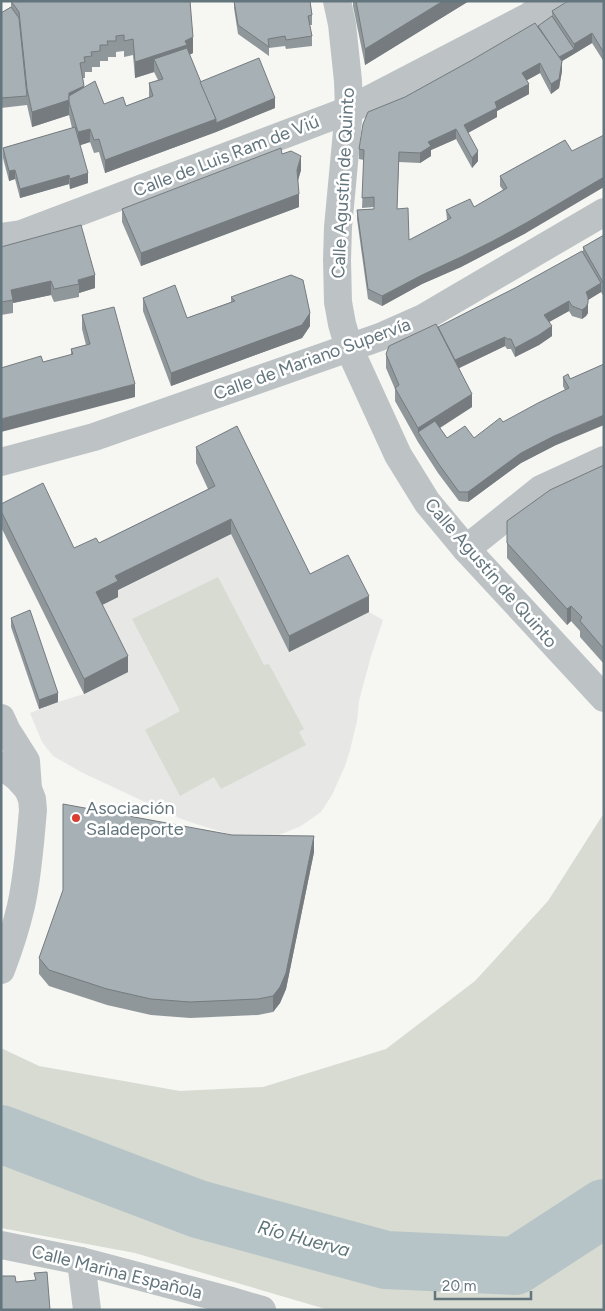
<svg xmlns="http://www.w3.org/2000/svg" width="605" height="1311" viewBox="0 0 605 1311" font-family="Figtree,sans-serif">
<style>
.built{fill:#e7e7e6}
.green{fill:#d7dbd2}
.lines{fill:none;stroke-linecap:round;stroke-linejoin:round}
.river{stroke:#b7c4c7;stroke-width:58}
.minor{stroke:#bdc3c5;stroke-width:28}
.wall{fill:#90979b;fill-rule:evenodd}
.shaded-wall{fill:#757b7e}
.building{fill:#a7b0b4;stroke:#757b7e}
.poi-dot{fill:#da3e30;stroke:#fff;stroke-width:2}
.labels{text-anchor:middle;stroke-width:5;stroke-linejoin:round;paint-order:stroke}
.street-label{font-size:18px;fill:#63757d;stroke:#fff}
.poi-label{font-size:18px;fill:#63757d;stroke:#fff;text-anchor:start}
.water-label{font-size:19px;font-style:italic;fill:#5e7578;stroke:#fff}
</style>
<rect width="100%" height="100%" fill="#f6f6f3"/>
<path class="built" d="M231 534 289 651 369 612 383 620 371 656 359 701 357 721 350 750 345 766 332 795 321 812 301 826 279 835H232L193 823 179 818 83 773 53 756 42 742 30 713 58 702 84 694 96 608 117 597 115 592Z"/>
<g class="green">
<path d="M218 577 264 665 269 664 304 729 299 732 306 745 221 789 214 777 180 796 145 730 180 711 132 619Z"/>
<path d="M604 813V1310H329L135 1253 1 1228V1048L39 1066 180 1091 263 1087 386 1049 475 981 548 901Z"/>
</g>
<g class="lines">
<path class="river" d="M1 1134 198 1209 386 1260 515 1266 604 1208"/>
<g class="minor">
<path d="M337 1 342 24 348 81 349 110 338 227 337 260 338 302 342 324 349 348 398 455 427 502 466 549 604 698"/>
<path d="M1 237 21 234 349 110 528 17 550 1"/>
<path d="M1 462 94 437 380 337 423 318 604 212"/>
<path d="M466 549 541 489 604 460"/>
<path d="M1 718 7 731 26 761 28 789 32 799 33 810C30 842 28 875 21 906 16 928 9 949 1 970"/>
<path d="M1 765 18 778 28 789"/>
<path d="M1 1245 81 1261 228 1300 262 1310"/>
<path d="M81 1261 87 1310"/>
</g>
</g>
<g class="wall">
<path d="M11 1H190L193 53 189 55 200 82 275 108 216 132 105 173 99 152 94 153 90 142 80 145 88 183 70 189 69 184 20 198 15 179 9 181 3 158V148L72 128 69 115 32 127 27 105 1 108V13L11 7ZM124 51V57L133 55 135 78 154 72 158 80 149 83V97L126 106 104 104 84 87 83 78H85V72H92V67H100V61H108V57H116V52Z"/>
<path d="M234 1H310L312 15V25H309L312 36V46L286 49 285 46 269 48V56L238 34 234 8Z"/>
<path d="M353 1H469L365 65 353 6Z"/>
<path d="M604 1V62L592 43 562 61V71L559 88 551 94 540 73 527 80 529 94 497 111V117L468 133 478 161 472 168 456 139 431 150V156L420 163 399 162 397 209 409 240 447 220 446 210 474 207 503 190 500 186V176L565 140 526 233 461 267 422 284 382 306 368 299 357 219V210L374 209V207L362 208 364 160 359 159V149L405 97 538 26 552 16V11Z"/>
<path d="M282 154 301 170 298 181 299 207 141 266 122 222V209Z"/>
<path d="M604 235V297L601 292 588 300V313L586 316 582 319 572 316 569 311 548 322 552 336 539 345 515 357 511 349H507L505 346 459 368 472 407 440 428 447 438H474L565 390 563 386V377L570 379 604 364 554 446 521 463 468 502 459 501 438 473 418 442 395 401V389L386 368V354L438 327 515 288 583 251V247Z"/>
<path d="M1 247 95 288 79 293V297L54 302 51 295 13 303V313L1 315Z"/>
<path d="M231 297 310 326 302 338 171 386 143 311V298L187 318 231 302Z"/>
<path d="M82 315 135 397 43 362 71 355V349L86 345 82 329Z"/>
<path d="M196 447 310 574 369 612 289 652 231 534 118 590V597L102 605 128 672 84 694 1 527V511L74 548 99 543 208 489 196 463Z"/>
<path d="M604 465V664L580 637V631L571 621 567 625 507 558V521Z"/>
<path d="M11 618 58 702 39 709 11 627Z"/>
<path d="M314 852 286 989 280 1003 273 1012 258 1015 190 1018 151 1015 107 1005 49 986 39 974V958Z"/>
</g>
<g class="shaded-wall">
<path d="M443 1H469L365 65V49Z"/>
<path d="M592 33V43L574 54V44Z"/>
<path d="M193 37V53L187 56 154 59V72L135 78V62Z"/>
<path d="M574 49V54L557 64V58Z"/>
<path d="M562 61V71L559 88 551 94V84Z"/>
<path d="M540 63V73L522 83V73Z"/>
<path d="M529 84V94L497 111V117L464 135V125L495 102Z"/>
<path d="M84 86V101L69 102V115L32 127V112Z"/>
<path d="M275 98V108L216 132V123Z"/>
<path d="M216 119V132L105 173V160Z"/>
<path d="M90 129V142L78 146V132Z"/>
<path d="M456 129V139L431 150V156L420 163V153L428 142Z"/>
<path d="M478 151V161L472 168V158Z"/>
<path d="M301 156V170L297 183V170Z"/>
<path d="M15 170V179L9 181V171Z"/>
<path d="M88 173V183L70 189V179Z"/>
<path d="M69 175V184L20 198V189Z"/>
<path d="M604 177V187L526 233 461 267 422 284 382 306V296Z"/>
<path d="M299 194V207L141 266V253Z"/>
<path d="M95 275V288L79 293V284L78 280Z"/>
<path d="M51 281V295L13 303 11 290Z"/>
<path d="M601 283V292L588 300V313L586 316 582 319V310L586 292Z"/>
<path d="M569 301V311L544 325V315Z"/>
<path d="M310 313V326L302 338 171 386V373Z"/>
<path d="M552 326V336L539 345 515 357V348Z"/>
<path d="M505 337V346L453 371V361Z"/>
<path d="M135 384V397L1 432V419Z"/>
<path d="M472 394V407L422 439 418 432V428Z"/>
<path d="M604 415V425L554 446 521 463 468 502V492L521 453 554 436Z"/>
<path d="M231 519V534L118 590V597L96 608V592L115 576Z"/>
<path d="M369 596V612L289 652V636Z"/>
<path d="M571 606V621L567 625V609Z"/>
<path d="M128 656V672L84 694V679Z"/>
<path d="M58 693V702L39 709V700Z"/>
<path d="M314 836V852L286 989 280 1003 273 1012V996Z"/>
</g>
<g class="building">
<path d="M11 1H190L193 37 185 41 187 45 135 62 133 39 124 41V35L116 36V41H107L108 45H100V51L91 52 92 56 84 57 85 62 80 63 84 86 69 93V100L32 112 27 89 19 12Z"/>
<path d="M234 1H310L312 15 308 16 312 36 286 40 285 36 268 39 269 47 238 25Z"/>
<path d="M356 1H443L365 49Z"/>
<path d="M568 1H604V53L592 33 574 44 552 11Z"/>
<path d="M11 7 19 18 27 96 1 98V13Z"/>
<path d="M552 16 574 49 559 57 538 26Z"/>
<path d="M535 23 562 61 559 79 551 84 540 63 522 73 529 84 495 102 497 108 464 125 478 151 472 158 456 129 428 142 431 146 420 153 399 152 397 209 408 208 409 240 451 218 446 210 470 199 474 207 507 188 500 176 565 140 572 151 604 135V177L526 223 493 241 461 257 422 275 382 296 368 289 357 210 374 209V197L362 198 364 150 359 149 363 124 368 112 405 97 472 60Z"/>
<path d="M187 48 216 119 105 160 99 139 94 140 90 129 78 132 69 102V96L95 81 104 104 123 97 126 106 153 96 149 83 163 79 154 59Z"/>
<path d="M259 58 275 98 216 123V119L200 82Z"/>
<path d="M75 127 88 173 70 179 69 175 20 189 15 170 9 171 3 148Z"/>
<path d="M281 148 282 154 291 151 301 156 297 170 299 194 141 253 122 209Z"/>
<path d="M81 225 95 275 78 280 79 284 54 289 51 281 11 290 13 300 1 302V247Z"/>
<path d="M604 235V284L583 247Z"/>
<path d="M582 251 601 283 586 292 588 297V303L586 307 582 310 572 306 569 301 544 315 552 326 539 335 515 348 511 339H507L505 337 455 360 438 327 515 288Z"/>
<path d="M291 275 303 280 310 313 302 325 171 373 143 298 175 285 187 318 235 301 231 297Z"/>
<path d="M114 307 135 384 1 419V368L41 356 43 362 73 354 71 349 90 344 82 315Z"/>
<path d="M436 324 472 394 418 428 395 388 399 385 386 354 389 346Z"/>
<path d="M604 364V415L554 436 521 453 468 492H459L438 463 418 432 435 421 447 438 465 426 474 438 500 418 503 422 538 403 569 388 563 377 568 374 570 379Z"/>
<path d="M237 426 310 574 348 555 369 596 289 636 231 519 115 576 118 581 96 592 128 656 84 679 1 511V504L43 483 74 548 96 538 99 543 215 486 196 447Z"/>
<path d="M604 465V649L580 621 582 617 571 606 567 609 507 543V521L550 490Z"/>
<path d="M30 610 58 693 39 700 11 618Z"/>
<path d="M63 804 232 835 314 836 286 973 280 987 273 996 258 999 190 1002 151 999 107 989 49 970 39 958 63 890Z"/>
<path d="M47 1272 50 1310H1V1276H15L16 1282 36 1280 34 1273Z"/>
</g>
<circle class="poi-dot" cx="76" cy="818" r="5"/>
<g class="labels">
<g class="street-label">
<text transform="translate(226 156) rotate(-21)" y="6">Calle de Luis Ram de Viú</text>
<text transform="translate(343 183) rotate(-87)" y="6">Calle Agustín de Quinto</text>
<text transform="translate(312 359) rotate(-20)" y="6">Calle de Mariano Supervía</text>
<text transform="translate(491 573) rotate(49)" y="6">Calle Agustín de Quinto</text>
<text transform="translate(117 1272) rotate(14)" y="6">Calle Marina Española</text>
</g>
<g class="poi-label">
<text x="86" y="814">Asociación<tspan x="86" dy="21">Saladeporte</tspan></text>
</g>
<g class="water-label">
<text transform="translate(304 1238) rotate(15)" y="7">Río Huerva</text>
</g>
</g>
<rect width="605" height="1311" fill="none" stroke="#63757d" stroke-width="5"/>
<path d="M435 1291v8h96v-8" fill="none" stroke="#63757d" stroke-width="2.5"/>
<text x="442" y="1291" font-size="15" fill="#63757d" stroke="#ffffff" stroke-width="4" paint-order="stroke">20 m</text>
</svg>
